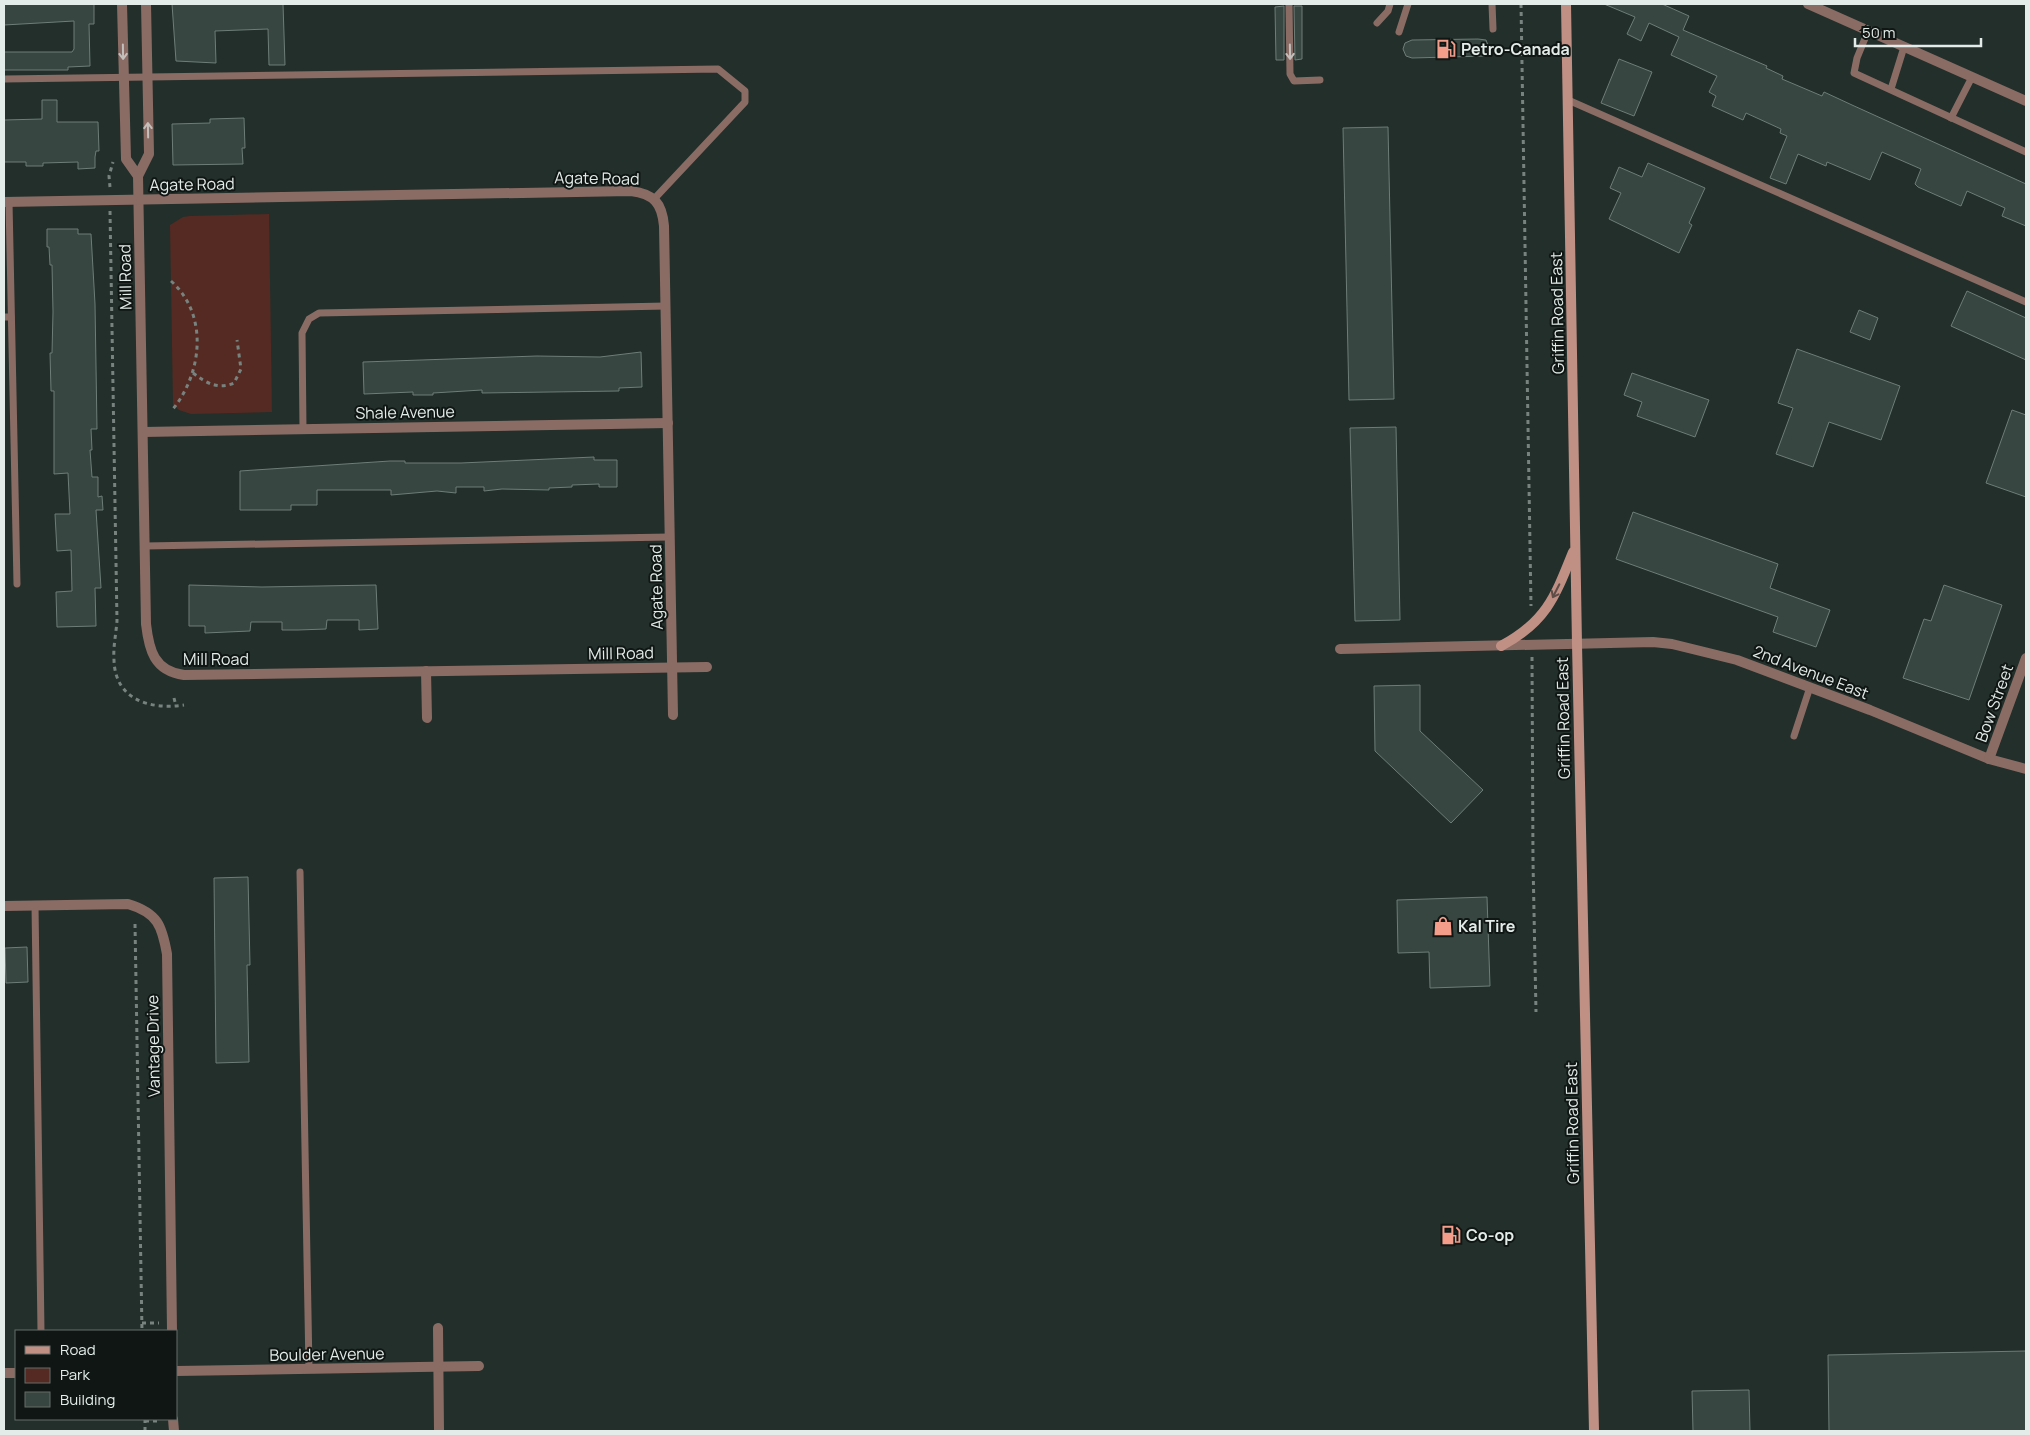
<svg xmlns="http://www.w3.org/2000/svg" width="2030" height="1435" viewBox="0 0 2030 1435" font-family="Manrope,sans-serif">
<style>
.green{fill:#552a22}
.building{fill:#384641;stroke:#6e7d78}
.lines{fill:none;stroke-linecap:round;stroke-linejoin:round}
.path{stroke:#788380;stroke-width:3;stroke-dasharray:4 4;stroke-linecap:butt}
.service{stroke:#8a6c65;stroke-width:7}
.minor{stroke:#8a6c65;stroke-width:10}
.tertiary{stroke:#8a6c65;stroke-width:10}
.secondary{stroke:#c09085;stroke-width:10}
.oneway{stroke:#c4bfbb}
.oneway2{stroke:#5f4d47}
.labels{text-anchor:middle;stroke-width:4;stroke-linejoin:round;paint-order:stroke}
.poi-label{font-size:16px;font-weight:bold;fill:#e3ece9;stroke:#101614;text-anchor:start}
.street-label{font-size:16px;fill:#e3ece9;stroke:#101614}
</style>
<rect width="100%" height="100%" fill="#222f2b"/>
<path class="green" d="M269 214 272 412 191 414 179 410 173 405 170 225 183 217 190 216Z"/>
<g class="building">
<path d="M4 4H94V24H89L90 66 68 67V70H4V52H72L74 49V21L4 25Z"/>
<path d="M172 4H283L285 65H269L268 29 215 31 216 63 176 61Z"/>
<path d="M1604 4H1662L1689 16 1683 30 1767 66 1766 68 1783 76 1782 79 1822 96 1824 92 1852 105 2026 184V226L2002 216 2005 208 1967 191 1961 206 1918 187 1915 184 1921 169 1882 152 1870 180 1827 162 1826 166 1798 154 1786 184 1770 178 1787 136 1780 133 1781 129 1746 113 1743 120 1712 106 1716 96 1709 92 1717 76 1671 55 1679 37 1649 23 1641 41 1627 34 1635 17Z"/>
<path d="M1284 6V60H1276L1275 7Z"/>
<path d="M1294 6H1302V59L1295 60Z"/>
<path d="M1478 39 1486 40 1489 48 1486 56 1412 58 1406 56 1403 49 1405 43 1412 40Z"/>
<path d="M1619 59 1652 72 1634 116 1601 103Z"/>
<path d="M42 100H57V122H98L99 151H96L95 157V168L78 169V162L43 163V166H26V162H4V120L42 119Z"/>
<path d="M244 118 245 148H242L243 164 173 165 172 124 210 123V119Z"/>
<path d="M1388 127 1394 399 1349 400 1343 128Z"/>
<path d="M1648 163 1705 188 1689 223 1692 225 1679 253 1609 219 1621 193 1610 188 1619 167 1642 177Z"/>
<path d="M47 229H78V234H91L95 304 97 429H91L92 450H90L92 477H98V497L102 496 103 510H96L101 588H95L96 626 57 627 56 592 72 591 71 550 57 551 55 514H70L68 473 54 474V391H51L50 353H52L53 312 52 265H50L49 247H47Z"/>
<path d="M1967 291 2026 318V360L1951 326Z"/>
<path d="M1859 310 1878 318 1870 340 1850 332Z"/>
<path d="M1797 349 1900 386 1881 440 1829 422 1813 467 1776 454 1793 408 1778 403Z"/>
<path d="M641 352 642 387 619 388V391L482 393V390L433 393V395H413V392L364 394 363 362 537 356 600 357Z"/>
<path d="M1632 373 1709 400 1695 437 1637 416 1642 402 1624 395Z"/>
<path d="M2012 410 2026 415V497L1986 483Z"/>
<path d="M1396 427 1400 620 1355 621 1350 428Z"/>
<path d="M594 457V460H617V487H599V484L572 485V487L549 488V490L502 489 484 491V487H456V493L437 491 391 495V490H317V505H291V510H240V471L390 461H405V463H461Z"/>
<path d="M1633 512 1778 564 1770 588 1830 610 1816 647 1773 632 1778 617 1616 559Z"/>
<path d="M189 585 262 587 376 585 378 629 359 630V620H327L326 629 298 630H282V622H251L250 631 205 633V626H189Z"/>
<path d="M1944 585 2002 605 1969 700 1903 678 1924 619 1931 621Z"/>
<path d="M1420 685V731L1483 790 1451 823 1375 751 1374 686Z"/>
<path d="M248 877 250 965H247L249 1062 216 1063 214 878Z"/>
<path d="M1487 897 1490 986 1430 988 1429 952 1398 953 1397 900Z"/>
<path d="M27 947 28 982 6 983 5 948Z"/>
<path d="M2026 1351V1431H1829L1828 1355Z"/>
<path d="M1749 1390 1750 1431H1693L1692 1391Z"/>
</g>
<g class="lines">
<g class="path">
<path d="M1521 4 1531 606"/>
<path d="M110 187 109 176 113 162"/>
<path d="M110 211 117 621C116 634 113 647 114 660 115 700 150 710 184 705"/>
<path d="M171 281C209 315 202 373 173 409"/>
<path d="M193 373C206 383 218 390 234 383L241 369 237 340"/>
<path d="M1532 657 1533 862 1536 1012"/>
<path d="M174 698 176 706"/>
<path d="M135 924 142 1331"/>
<path d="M142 1323H159"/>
<path d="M145 1419V1431"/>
<path d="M145 1421H161"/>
</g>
<g class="service">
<path d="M1289 4 1290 74 1294 81 1320 80"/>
<path d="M1492 4 1493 29"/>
<path d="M1377 23 1388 11 1390 4"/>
<path d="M1868 31 1857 58 1854 73 2026 152"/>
<path d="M1399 32 1408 4"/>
<path d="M4 79 718 69 745 91V102L655 198"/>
<path d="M1891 89 1904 47"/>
<path d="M1568 100 2026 302"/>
<path d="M1951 118 1972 77"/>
<path d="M9 202 17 584"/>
<path d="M4 317H11"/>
<path d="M303 429 302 333 309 319 319 313 666 306"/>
<path d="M145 546 670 537"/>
<path d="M1794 736 1810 687"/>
<path d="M300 872 309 1369"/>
<path d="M35 905 41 1331"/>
</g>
<g class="minor">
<path d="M122 4 126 159 138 176"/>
<path d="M146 4 149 154 138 176 146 624C149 650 154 671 184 675L707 667"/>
<path d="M4 202 631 191C654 194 662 203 664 226L673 715"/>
<path d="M143 432 668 423"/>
<path d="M1340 649 1653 642 1672 644 1737 660 1870 710 1989 759 2026 769"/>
<path d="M426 671 427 718"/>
<path d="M1989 759 2026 658"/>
<path d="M4 906 128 904C158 913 162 926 167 954L172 1331"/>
<path d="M438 1328 439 1431"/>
<path d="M176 1371 479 1366"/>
<path d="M4 1373H16"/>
<path d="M173 1419 174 1431"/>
</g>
<path class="tertiary" d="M1808 4 2026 101"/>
<g class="secondary">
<path d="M1566 4 1577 644 1594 1431"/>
<path d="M1501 646C1546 622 1555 597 1573 552"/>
</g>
</g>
<defs><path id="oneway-shaft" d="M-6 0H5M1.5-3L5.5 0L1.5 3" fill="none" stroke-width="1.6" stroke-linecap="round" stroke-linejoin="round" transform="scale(1.25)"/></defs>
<g class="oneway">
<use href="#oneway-shaft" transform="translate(123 52) rotate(89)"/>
<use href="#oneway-shaft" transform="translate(1290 52) rotate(89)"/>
<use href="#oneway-shaft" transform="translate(148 130) rotate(-91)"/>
</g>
<use class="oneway2" href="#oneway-shaft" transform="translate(1556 591) rotate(117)"/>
<defs>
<symbol id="fuel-bare" viewBox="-9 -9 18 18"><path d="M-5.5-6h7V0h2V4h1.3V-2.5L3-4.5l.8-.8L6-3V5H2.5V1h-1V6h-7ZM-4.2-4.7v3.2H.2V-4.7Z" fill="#f49d8b" stroke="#101614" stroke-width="2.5" paint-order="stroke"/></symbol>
<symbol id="shop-bare" viewBox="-9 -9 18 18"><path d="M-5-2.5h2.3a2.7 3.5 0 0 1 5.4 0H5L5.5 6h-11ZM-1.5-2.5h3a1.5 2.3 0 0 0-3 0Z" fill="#f49d8b" stroke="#101614" stroke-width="2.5" paint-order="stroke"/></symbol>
</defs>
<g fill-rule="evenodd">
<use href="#fuel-bare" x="1432" y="35" width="28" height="28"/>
<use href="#shop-bare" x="1429" y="912" width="28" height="28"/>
<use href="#fuel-bare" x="1437" y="1221" width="28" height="28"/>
</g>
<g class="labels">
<g class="poi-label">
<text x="1461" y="55">Petro-Canada</text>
<text x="1458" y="932">Kal Tire</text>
<text x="1466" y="1241">Co-op</text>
</g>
<g class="street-label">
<text transform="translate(597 178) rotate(1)" y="6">Agate Road</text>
<text transform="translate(192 184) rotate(-1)" y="6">Agate Road</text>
<text transform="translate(125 277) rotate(-91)" y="6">Mill Road</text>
<text transform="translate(1557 313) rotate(-91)" y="6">Griffin Road East</text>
<text transform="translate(405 412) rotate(-1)" y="6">Shale Avenue</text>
<text transform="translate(656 587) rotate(-91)" y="6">Agate Road</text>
<text transform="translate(621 653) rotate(-1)" y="6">Mill Road</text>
<text x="216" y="665">Mill Road</text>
<text transform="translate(1811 672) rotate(21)" y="6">2nd Avenue East</text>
<text transform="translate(1994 703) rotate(-70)" y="6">Bow Street</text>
<text transform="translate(1563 718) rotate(-91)" y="6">Griffin Road East</text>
<text transform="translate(153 1046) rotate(-91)" y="6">Vantage Drive</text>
<text transform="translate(1572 1123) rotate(-91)" y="6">Griffin Road East</text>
<text transform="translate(327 1354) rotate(-1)" y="6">Boulder Avenue</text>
</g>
</g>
<rect width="2030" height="1435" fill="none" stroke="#e3ece9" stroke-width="10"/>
<rect x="15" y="1330" width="162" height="90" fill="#101614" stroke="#646c69"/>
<rect x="25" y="1346" width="25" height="8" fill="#c09085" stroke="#646c69"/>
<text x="60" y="1355" font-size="15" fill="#e3ece9">Road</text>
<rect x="25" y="1368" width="25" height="15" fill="#552a22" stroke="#646c69"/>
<text x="60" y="1380" font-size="15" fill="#e3ece9">Park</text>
<rect x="25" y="1392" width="25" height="15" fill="#384641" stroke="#646c69"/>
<text x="60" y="1405" font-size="15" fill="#e3ece9">Building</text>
<path d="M1855 38v8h126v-8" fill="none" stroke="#e3ece9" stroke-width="2.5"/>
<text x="1862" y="38" font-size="15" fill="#e3ece9" stroke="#101614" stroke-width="4" paint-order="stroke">50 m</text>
</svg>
